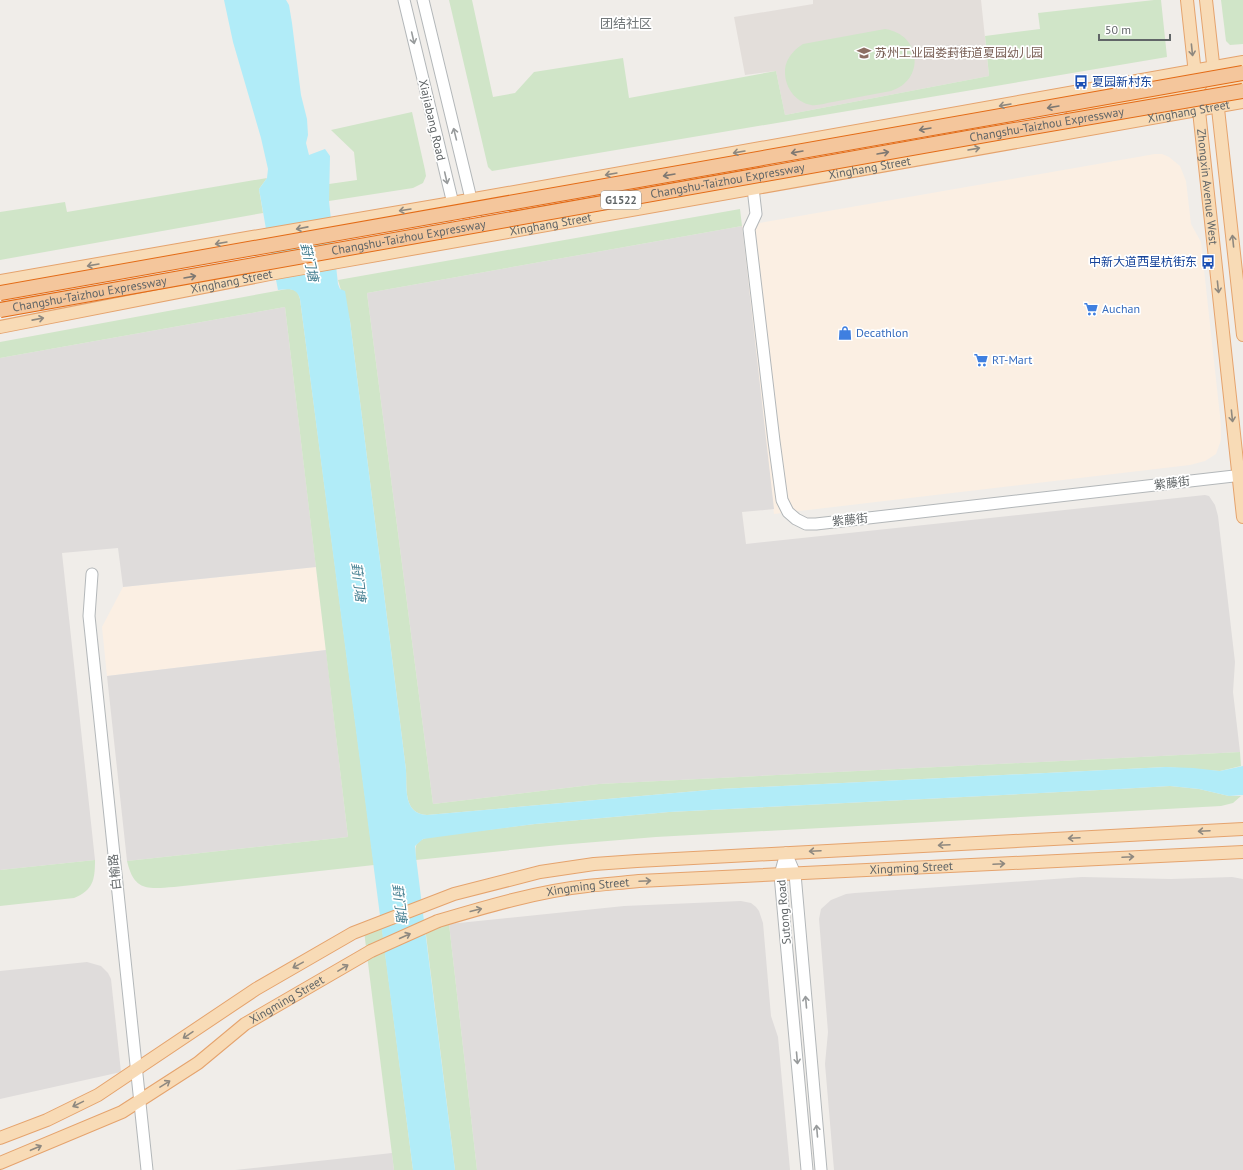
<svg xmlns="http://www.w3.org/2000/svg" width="1243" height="1170" viewBox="0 0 1243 1170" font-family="'PT Sans','Noto Sans SC',sans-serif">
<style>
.commercial{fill:#fbefe3}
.industrial{fill:#dfdcdb}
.education{fill:#e3deda}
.green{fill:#d0e5c8}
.water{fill:#b1ecf8}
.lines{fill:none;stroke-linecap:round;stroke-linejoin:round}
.secondary-casing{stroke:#b3b7b9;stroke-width:13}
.primary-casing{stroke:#e5a36d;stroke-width:14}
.secondary{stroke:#fff;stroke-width:11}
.primary{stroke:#f8dbb6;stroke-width:12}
.primary-bridge-casing{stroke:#e5a36d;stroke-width:14;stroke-linecap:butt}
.highway-bridge-casing{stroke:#e36b16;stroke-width:16;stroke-linecap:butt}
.primary-bridge{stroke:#f8dbb6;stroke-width:12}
.highway-bridge{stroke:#f4c69c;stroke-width:14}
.oneway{stroke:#989b9c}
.oneway2{stroke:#8e887f}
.oneway3{stroke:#7e7872}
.labels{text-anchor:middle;stroke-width:3.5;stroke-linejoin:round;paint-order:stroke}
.shield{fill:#fff;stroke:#909395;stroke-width:1}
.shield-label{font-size:11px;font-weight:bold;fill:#606567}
.education-label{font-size:12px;fill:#785e54;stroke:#fff;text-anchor:start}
.transit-label{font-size:12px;fill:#164399;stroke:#fff;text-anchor:start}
.street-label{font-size:12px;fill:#606567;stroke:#fff}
.shop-label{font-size:12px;fill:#366cbe;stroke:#fff;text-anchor:start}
.neighbourhood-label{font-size:13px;fill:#717779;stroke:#fff}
.water-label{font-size:13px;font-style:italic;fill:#447e90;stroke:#fff}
</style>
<rect width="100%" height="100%" fill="#f0ede9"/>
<g class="commercial">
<path d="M1155 154H1162L1169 157 1180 166 1186 181 1191 224 1201 242 1221 425V440L1216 454 1205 461 1190 465 774 514 742 226Z"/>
<path d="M316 567 326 650 107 676 102 627 123 587Z"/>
</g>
<g class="industrial">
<path d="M742 226 774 509 742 512 746 544 1205 495 1209 496 1215 505 1218 516 1235 662 1233 692 1240 752 599 784 433 804 367 293Z"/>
<path d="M285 307 316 567 123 587 118 548 62 553 95 860 0 870V358Z"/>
<path d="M326 650 348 837 127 861 107 676Z"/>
<path d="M1082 877 1171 879 1232 877 1243 879V1170H834L825 1064 828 1032 819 919 821 909 831 900 846 894 855 893Z"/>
<path d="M741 901 751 903 756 907 759 911 763 923 771 1016 778 1037 790 1170H477L449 924 624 906Z"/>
<path d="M87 962 101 966 108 973 111 979 121 1072 0 1099V971Z"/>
<path d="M392 1153 394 1170H235Z"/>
</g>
<path class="education" d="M813 0H981L989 76 785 115 776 71 745 75 734 17 813 4Z"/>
<g class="green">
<path d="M449 0H472L493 97 515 93 534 72 623 58 629 98 776 71 785 115 989 76 985 36 1040 29 1038 13 1154 0H1161L1167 57 492 171 488 167Z"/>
<path d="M1221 0H1243V44L1230 45 1226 41Z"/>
<path d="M885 29C921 34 926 80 891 91 871 95 852 98 833 102 826 103 818 106 811 105 796 102 786 89 785 74 784 61 792 51 803 44Z"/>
<path d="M412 112 425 170 426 176 423 183 413 188 329 201V184L357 180 354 152 331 130Z"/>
<path d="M267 178 259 189 263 213 0 260V212L65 202 67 212Z"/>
<path d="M740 209 742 226 367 293 433 804 599 784 1240 752 1241 766 1220 771 1166 767 720 789 427 815C403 814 407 788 406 770L350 321 338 280Z"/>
<path d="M287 289C295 289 298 291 300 299L374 865 174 887C147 889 134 891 127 861L348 837 285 307 0 358V342Z"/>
<path d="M1170 786 1199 789 1229 796H1241L1233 803 1221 806 656 837 559 845 416 860C415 846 414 841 429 837L535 824 669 812 1119 789Z"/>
<path d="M95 860C95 880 93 890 74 898L0 906V870Z"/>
<path d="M449 924 477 1170H455L425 927Z"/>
<path d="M382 928 413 1170H394L364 931Z"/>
</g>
<path class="water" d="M224 0H286L289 5 292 23 301 95 307 119 308 135 306 143 309 155 325 149 330 156 329 201 338 284 340 289 345 291 350 321 406 770C407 788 403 814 427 815L720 789 1166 767 1193 768 1220 771 1243 766V795L1229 796 1199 789 1170 786 1119 789 669 812 535 824 423 839 415 846 416 857 455 1170H413L300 299C297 287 288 289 278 290L266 229 259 189 267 178 268 169 261 138 233 42Z"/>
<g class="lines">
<defs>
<g id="secondary">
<path d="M404 0 461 237"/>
<path d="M423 0 479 232"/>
<path d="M753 188 756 214 749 229 774 441 782 500 788 512 796 519 806 524H816L1243 475"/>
<path d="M92 574 89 616 147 1170"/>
<path d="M786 853 795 874 821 1170"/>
<path d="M786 853 780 875 807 1170"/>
</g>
<g id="primary">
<path id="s1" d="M1187 0 1243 517"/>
<path d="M1206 0 1243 335"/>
<path d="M1211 92 1216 86 1243 81"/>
<path d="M1064 123 1078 111 1197 89 1202 83"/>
<path d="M0 281C151 255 301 228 452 203L1243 62"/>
<path id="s2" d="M0 327 270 274 1243 102"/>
<path id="s3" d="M438 921C485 907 539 891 587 886 604 884 621 883 639 881L1243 852"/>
<path d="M0 1138 47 1120 98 1095 256 989 353 933 454 894 540 872 594 864 637 861 1243 829"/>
<path id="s4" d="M0 1163 122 1112 198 1063 245 1024 371 951"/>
</g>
</defs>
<use href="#secondary" class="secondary-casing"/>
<use href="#primary" class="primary-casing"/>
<use href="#secondary" class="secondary"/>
<use href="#primary" class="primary"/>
<defs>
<path id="primary-bridge" d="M371 951 438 921"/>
<g id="highway-bridge">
<path d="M0 293 1243 73"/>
<path id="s5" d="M0 310 968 138 1243 91"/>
</g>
</defs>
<use href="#primary-bridge" class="primary-bridge-casing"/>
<use href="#highway-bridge" class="highway-bridge-casing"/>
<use href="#primary-bridge" class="primary-bridge"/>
<use href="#highway-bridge" class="highway-bridge"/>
</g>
<defs><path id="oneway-shaft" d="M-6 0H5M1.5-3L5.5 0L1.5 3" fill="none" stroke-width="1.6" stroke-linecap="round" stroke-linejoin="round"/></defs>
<g class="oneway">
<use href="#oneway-shaft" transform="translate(413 38) rotate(77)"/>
<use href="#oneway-shaft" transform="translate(455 134) rotate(-104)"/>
<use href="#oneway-shaft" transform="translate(446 178) rotate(77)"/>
<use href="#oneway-shaft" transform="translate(806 1002) rotate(-95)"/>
<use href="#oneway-shaft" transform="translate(797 1058) rotate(85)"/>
<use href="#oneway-shaft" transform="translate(817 1131) rotate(-95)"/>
</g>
<g class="oneway2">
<use href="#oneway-shaft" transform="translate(1192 50) rotate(84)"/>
<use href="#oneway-shaft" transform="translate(1005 105) rotate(170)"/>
<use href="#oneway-shaft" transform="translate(974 149) rotate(-10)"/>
<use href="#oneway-shaft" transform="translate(739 152) rotate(170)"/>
<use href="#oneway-shaft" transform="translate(611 174) rotate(170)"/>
<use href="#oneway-shaft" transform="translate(405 210) rotate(171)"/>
<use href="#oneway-shaft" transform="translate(302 228) rotate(169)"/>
<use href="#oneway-shaft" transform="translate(1233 241) rotate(-96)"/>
<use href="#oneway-shaft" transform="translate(221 243) rotate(170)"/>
<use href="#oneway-shaft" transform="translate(93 265) rotate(170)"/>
<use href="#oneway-shaft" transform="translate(1218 287) rotate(84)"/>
<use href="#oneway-shaft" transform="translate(38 319) rotate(-11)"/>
<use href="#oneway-shaft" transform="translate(1232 416) rotate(84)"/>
<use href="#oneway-shaft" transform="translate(1204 831) rotate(177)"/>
<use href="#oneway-shaft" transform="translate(1074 838) rotate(177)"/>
<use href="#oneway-shaft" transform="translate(944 845) rotate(177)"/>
<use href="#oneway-shaft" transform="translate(815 851) rotate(177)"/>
<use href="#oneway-shaft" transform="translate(1128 857) rotate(-3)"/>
<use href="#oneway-shaft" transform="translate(999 864) rotate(-3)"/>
<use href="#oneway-shaft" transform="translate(645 881) rotate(-3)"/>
<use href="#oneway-shaft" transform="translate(476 910) rotate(-14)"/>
<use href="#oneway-shaft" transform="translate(405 936) rotate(-24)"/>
<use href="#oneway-shaft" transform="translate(298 965) rotate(151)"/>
<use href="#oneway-shaft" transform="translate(343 968) rotate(-31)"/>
<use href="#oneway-shaft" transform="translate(188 1035) rotate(146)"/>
<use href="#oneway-shaft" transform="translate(165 1084) rotate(-32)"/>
<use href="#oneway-shaft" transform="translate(78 1104) rotate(154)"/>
<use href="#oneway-shaft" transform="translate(36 1148) rotate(-23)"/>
</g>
<g class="oneway3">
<use href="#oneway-shaft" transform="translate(1053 107) rotate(170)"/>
<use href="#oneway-shaft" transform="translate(925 129) rotate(170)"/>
<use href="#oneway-shaft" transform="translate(797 152) rotate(170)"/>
<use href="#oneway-shaft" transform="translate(883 153) rotate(-10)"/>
<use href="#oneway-shaft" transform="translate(669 175) rotate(170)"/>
<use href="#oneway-shaft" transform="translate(190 277) rotate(-10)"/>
</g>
<defs>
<symbol id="school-bare" viewBox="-9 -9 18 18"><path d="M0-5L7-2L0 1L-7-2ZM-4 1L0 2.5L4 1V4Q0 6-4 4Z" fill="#8d6e63" stroke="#fff" stroke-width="2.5" paint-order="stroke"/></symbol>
<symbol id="bus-bare" viewBox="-9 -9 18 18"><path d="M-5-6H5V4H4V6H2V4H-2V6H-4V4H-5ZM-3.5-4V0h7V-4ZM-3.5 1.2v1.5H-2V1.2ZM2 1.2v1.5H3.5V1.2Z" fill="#1a4fb4" stroke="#fff" stroke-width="2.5" paint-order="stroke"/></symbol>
<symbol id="supermarket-bare" viewBox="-9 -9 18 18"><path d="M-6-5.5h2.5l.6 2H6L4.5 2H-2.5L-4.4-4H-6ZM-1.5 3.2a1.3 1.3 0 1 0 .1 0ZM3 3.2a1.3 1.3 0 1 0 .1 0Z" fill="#3f7fe0" stroke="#fff" stroke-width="2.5" paint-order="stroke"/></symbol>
<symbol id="shop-bare" viewBox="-9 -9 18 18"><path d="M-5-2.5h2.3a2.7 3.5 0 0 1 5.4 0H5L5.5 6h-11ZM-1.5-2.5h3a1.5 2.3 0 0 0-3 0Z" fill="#3f7fe0" stroke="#fff" stroke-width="2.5" paint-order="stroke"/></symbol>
</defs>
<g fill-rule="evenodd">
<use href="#school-bare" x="854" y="43" width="20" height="20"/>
<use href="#bus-bare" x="1071" y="72" width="20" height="20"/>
<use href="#bus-bare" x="1198" y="252" width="20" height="20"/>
<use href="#supermarket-bare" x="1081" y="299" width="20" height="20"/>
<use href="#shop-bare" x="835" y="323" width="20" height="20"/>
<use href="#supermarket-bare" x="971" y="350" width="20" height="20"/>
</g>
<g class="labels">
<rect class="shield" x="601" y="191" width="40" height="18" rx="3"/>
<g class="shield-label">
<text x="621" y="204">G1522</text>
</g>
<g class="education-label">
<text x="875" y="57">苏州工业园娄葑街道夏园幼儿园</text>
</g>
<g class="transit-label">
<text x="1092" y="86">夏园新村东</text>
<text x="1197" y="266" text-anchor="end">中新大道西星杭街东</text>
</g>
<g class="street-label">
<text dy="4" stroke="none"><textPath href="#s2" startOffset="1208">Xinghang Street</textPath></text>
<text transform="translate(432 120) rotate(77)" y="4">Xiajiabang Road</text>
<text dy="4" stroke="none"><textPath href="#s5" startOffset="1063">Changshu-Taizhou Expressway</textPath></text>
<text dy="4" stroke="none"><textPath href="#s2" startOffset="884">Xinghang Street</textPath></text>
<text dy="4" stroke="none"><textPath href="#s5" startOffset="739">Changshu-Taizhou Expressway</textPath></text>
<text dy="4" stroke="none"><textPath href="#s1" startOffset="188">Zhongxin Avenue West</textPath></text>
<text dy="4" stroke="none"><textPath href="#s2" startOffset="560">Xinghang Street</textPath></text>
<text dy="4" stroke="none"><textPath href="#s5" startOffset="415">Changshu-Taizhou Expressway</textPath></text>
<text dy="4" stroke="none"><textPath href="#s2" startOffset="236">Xinghang Street</textPath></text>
<text dy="4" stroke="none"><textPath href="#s5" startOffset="91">Changshu-Taizhou Expressway</textPath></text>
<text transform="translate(1172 483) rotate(-7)" y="4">紫藤街</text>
<text transform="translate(850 520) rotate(-6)" y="4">紫藤街</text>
<text dy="4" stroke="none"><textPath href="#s3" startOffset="478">Xingming Street</textPath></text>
<text transform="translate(115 872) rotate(-96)" y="4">白榆路</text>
<text dy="4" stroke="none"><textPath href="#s3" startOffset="154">Xingming Street</textPath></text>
<text transform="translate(784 912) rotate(-95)" y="4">Sutong Road</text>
<text dy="4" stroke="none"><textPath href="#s4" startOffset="332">Xingming Street</textPath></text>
</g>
<g class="shop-label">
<text x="1102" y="313">Auchan</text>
<text x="856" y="337">Decathlon</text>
<text x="992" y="364">RT-Mart</text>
</g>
<g class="neighbourhood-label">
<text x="626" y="28">团结社区</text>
</g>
<g class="water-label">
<text transform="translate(310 262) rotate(77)" y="5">葑门塘</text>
<text transform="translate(359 582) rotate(83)" y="5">葑门塘</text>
<text transform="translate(400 903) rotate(83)" y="5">葑门塘</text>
</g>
</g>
<path d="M1099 34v6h71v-6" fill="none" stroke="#606567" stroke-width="2"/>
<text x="1105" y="34" font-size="12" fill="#606567" stroke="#ffffff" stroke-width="3" paint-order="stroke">50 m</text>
</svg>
